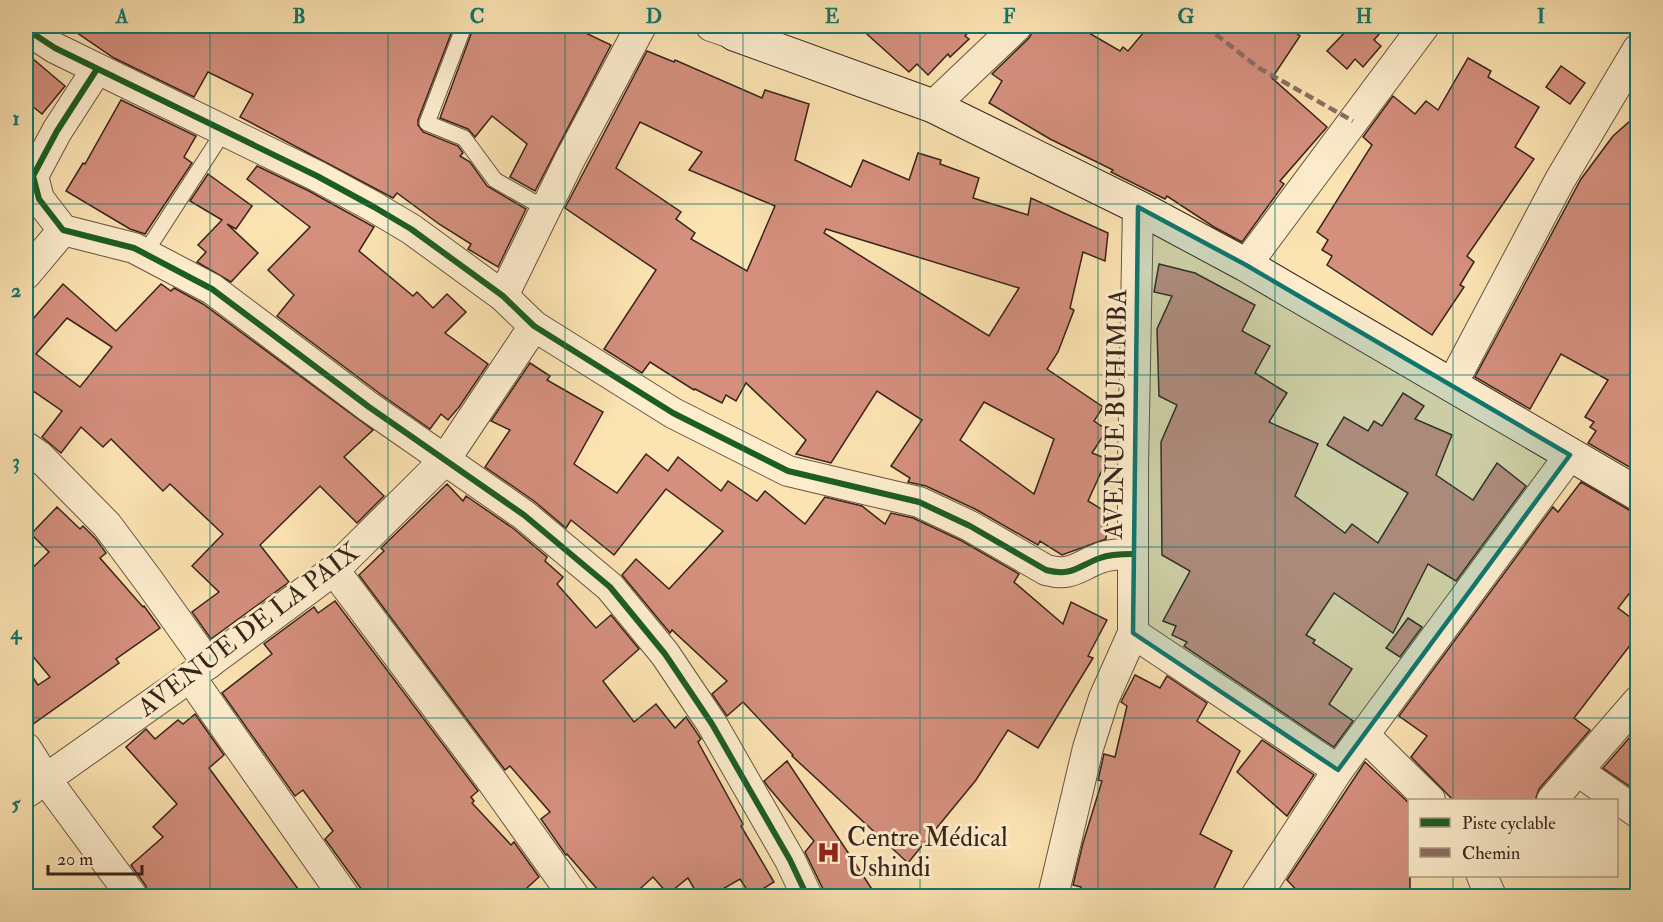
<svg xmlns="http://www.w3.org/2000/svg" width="1663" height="922" viewBox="0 0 1663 922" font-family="'IM FELL Double Pica',serif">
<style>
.building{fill:#d48f7d;stroke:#38231a;stroke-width:1.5;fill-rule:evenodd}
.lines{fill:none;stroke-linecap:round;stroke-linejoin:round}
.service-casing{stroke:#695340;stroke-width:17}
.minor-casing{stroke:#695340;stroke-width:32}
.secondary-casing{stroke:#38231a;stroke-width:35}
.service{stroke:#fdedcd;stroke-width:15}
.minor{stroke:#fdedcd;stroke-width:30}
.secondary{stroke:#fdedcd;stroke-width:33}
.quiet{stroke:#8d6e63;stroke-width:4.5;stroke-dasharray:9 4.5;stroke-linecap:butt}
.cycleway-casing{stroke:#fdedcd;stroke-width:10}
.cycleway{stroke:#1b5e20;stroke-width:6}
.marked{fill:#0f766e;fill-opacity:0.2;stroke:#0f766e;stroke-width:4.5;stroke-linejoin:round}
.grid{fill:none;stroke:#0f766e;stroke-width:1.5;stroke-opacity:0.55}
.labels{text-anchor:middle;stroke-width:6;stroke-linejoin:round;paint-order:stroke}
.street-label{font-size:26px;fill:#38231a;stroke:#fdedcd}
.poi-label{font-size:26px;fill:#38231a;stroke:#fdedcd;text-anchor:start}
.neatline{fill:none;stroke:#0f766e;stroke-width:2}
.grid-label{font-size:20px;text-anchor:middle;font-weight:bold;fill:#0f766e}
</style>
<rect width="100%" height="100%" fill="#fce3b2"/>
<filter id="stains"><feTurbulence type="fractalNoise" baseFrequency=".00333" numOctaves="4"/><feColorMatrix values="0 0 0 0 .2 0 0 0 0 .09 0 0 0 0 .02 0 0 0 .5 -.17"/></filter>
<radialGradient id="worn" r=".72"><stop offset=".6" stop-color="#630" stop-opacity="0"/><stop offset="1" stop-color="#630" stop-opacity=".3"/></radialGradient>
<g class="building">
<path d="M67 26H454L418 120V125L423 132 458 146 463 153 460 156 470 162 487 186 526 209 498 267 468 249 471 244 439 224 397 193 393 198 240 117 253 94 208 72 194 97 114 58Z"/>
<path d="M474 26H571L611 45 535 191 510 177 527 144 492 116 475 137 468 129 440 118Z"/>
<path d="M858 26H974L965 36 969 39 950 57 948 54 928 75 917 64 909 72Z"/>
<path d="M1034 26H1077L1120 51 1123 47 1128 51 1149 26H1286L1300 36 1272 78 1327 127 1280 181 1284 184 1242 242 1214 227 1167 196 1165 199 1111 172 1113 170 1050 139 989 103 1002 81 992 74 1029 38 1033 31Z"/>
<path d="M1351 26H1386L1374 40 1381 46 1363 67 1355 59 1347 69 1327 51Z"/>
<path d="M647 51 674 62 675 60 762 98 765 90 809 104 795 160 851 187 863 160 909 180 918 153 941 160 940 164 979 178 973 198 1028 215 1031 198 1108 233 1105 261 1083 252 1070 308 1074 310 1058 352 1047 369 1103 407 1094 421 1107 430 1092 453 1107 459 1088 501 1108 513 1106 539 1062 555 1040 541 1038 545 977 510 926 486 908 482 910 478 891 466 922 420 877 391 831 463 796 454 806 440 746 383 736 401 726 395 722 403 695 389 694 390 650 362 642 373 604 349 656 270 565 208ZM640 122 702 152 689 170 775 206 747 271 691 239 695 233 676 219 681 212 616 168ZM826 229 1019 288 989 336 824 233ZM984 402 1054 439 1034 494 960 440Z"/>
<path d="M26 53 65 86 42 114 26 101Z"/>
<path d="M1468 58 1491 71 1488 77 1539 107 1515 147 1534 159 1467 256 1474 262 1460 285 1464 287 1432 335 1327 265 1332 256 1322 250 1328 240 1317 232 1372 145 1363 137 1393 96 1415 114 1426 101 1438 110Z"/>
<path d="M1561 66 1585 83 1570 104 1546 87Z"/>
<path d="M121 100 196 136 184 157 192 163 145 234 130 229 66 191 83 163 85 164Z"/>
<path d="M1638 114V472L1588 443 1596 431 1590 427 1594 422 1585 417 1608 380 1561 354 1530 409 1475 377 1581 179 1613 136Z"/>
<path d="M257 166 309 191 374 227 359 251 413 296 417 292 433 308 447 294 466 312 445 333 488 364 459 407 448 420 441 414 430 429 379 393 277 316 294 295 268 270 310 227 247 179Z"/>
<path d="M208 174 252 206 236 229 227 224 258 253 231 282 197 262 206 252 198 245 222 220 190 201Z"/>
<path d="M1159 264 1195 273 1255 305 1242 331 1270 346 1255 373 1287 393 1269 422 1318 444 1295 496 1345 533 1352 524 1378 543 1408 493 1327 445 1344 417 1368 431 1374 421 1382 426 1403 393 1424 406 1415 419 1452 435 1436 475 1473 500 1497 463 1526 486 1456 581 1428 564 1393 633 1334 593 1306 635 1315 640 1313 643 1352 669 1329 704 1353 721 1334 747 1184 646 1187 642 1172 635 1176 626 1163 621 1190 571 1162 555 1161 442 1177 405 1159 396 1157 329 1172 296 1154 292Z"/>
<path d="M63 284 116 331 161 284 171 291 174 288 203 304 373 430 344 457 384 496 357 523 320 486 260 545 289 582 211 639 192 612 219 592 192 566 223 534 170 484 163 491 111 439 103 447 81 427 61 453 42 437 62 411 26 386V327ZM67 318 112 347 80 387 36 354Z"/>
<path d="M530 363 550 376 547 380 603 412 574 464 617 493 646 454 668 471 678 457 721 491 728 481 757 501 765 491 805 524 825 497 862 506 885 524 891 513 913 518 962 541 1019 574 1014 582 1063 624 1071 602 1107 620 1088 656 1093 658 1038 748 1008 730 976 780 908 863 792 756 793 755 743 702 727 716 712 694 727 681 672 630 670 633 622 575 636 559 669 589 723 531 666 489 614 555 571 520 566 528 534 501 485 467 510 430 491 421Z"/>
<path d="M1581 482 1629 510 1638 513V582L1618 608 1638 623V635L1574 718 1590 730 1539 789 1535 801H1454L1411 757 1427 736 1399 716 1553 507 1558 512Z"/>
<path d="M447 484 463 501 466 496 514 529 547 557 545 561 563 577 557 584 596 628 611 615 639 649 603 681 634 722 656 704 675 728 686 717 701 739 698 742 743 824 741 826 774 882 751 896 740 879 709 897H699L688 878 668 894 653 877 631 897H604L567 854 566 855 541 819 550 812 510 766 505 770 359 575 384 551 381 548Z"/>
<path d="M57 507 80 529 83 526 96 539 106 553 100 558 143 607 144 606 160 628 116 659 119 663 26 729V667L38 685 50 677 26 648V574L49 552 31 534Z"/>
<path d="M335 601 478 791 471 797 474 801 472 803 511 845 514 842 539 877 517 897H367L325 839 333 831 303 790 295 796 222 693 272 654 264 644 314 607 318 613Z"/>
<path d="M1408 618 1422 627 1400 657 1386 648Z"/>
<path d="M1135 675 1160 688 1167 676 1207 703 1197 721 1240 751 1200 834 1232 851 1210 897H1077L1081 887 1073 885 1083 843 1102 781 1098 780 1104 754 1115 757 1127 706 1121 702Z"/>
<path d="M195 714 224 755 209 768 304 897H149L146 886 131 865 163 837 153 827 177 804 126 747 146 729 155 739 178 720 183 724Z"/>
<path d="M1638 728V792L1603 768Z"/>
<path d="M1262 740 1314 775 1287 816 1237 772Z"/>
<path d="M787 761 853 860 877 897H824L823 889 805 852 814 841 769 788 764 781Z"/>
<path d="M1365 762 1410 804V897H1303L1287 880Z"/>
</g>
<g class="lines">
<defs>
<g id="service">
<path d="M464 26 427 123 464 138 495 180 532 201 548 204"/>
<path d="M145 253 224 131"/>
</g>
<g id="minor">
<path d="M711 26 734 34"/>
<path d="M26 29 55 48 317 176 374 207 411 229 503 296 534 326 673 413 788 471 919 502 970 526 1046 570C1072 577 1078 566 1100 558 1110 554 1122 554 1133 554"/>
<path d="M97 69 57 131 33 176 39 199 63 230 134 248 212 289 369 407 524 515 610 587 665 654 712 724 790 860 807 896"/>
<path d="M933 106 1017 26"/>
<path d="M1246 265 1424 26"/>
<path d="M26 274 63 230"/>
<path d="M503 296 570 159 641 26"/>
<path d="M1451 386 1560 180 1638 49"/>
<path d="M26 447 39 456 107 525 148 580 208 664"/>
<path d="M334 570 489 777 574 896"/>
<path d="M1133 633 1338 770"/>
<path d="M190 677 344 896"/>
<path d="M1364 735 1430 800"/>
<path d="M26 748 45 778 132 896"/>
<path d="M1578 771 1638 813"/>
<path d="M26 793 190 677 334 570 444 461 534 326"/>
<path d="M1552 800 1638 701"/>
<path d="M1482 876 1491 896"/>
<path d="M1053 896 1088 748 1104 698 1133 633V466L1138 207"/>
<path d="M1256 896 1338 770 1570 455"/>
</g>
<path id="secondary" d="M737 26 734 34 933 106 1138 207 1246 265 1638 494"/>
</defs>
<use href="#service" class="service-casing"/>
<use href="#minor" class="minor-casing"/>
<use href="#secondary" class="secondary-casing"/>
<use href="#service" class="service"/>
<use href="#minor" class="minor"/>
<use href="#secondary" class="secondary"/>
<path class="quiet" d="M1205 26 1259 68 1353 121"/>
<defs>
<g id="cycleway">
<path d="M26 29 55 48 317 176 374 207 411 229 503 296 534 326 673 413 788 471 919 502 970 526 1046 570C1072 577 1078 566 1100 558 1110 554 1122 554 1133 554"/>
<path d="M97 69 57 131 33 176 39 199 63 230 134 248 212 289 369 407 524 515 610 587 665 654 712 724 790 860 807 896"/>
</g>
</defs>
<use href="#cycleway" class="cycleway-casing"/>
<use href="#cycleway" class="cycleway"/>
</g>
<path class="marked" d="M1138 207 1246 265 1570 455 1338 770 1133 633Z"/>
<path class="grid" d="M210 26V896M388 26V896M565 26V896M743 26V896M920 26V896M1098 26V896M1275 26V896M1453 26V800M26 204H1638M26 375H1638M26 547H1638M26 718H1638M1453 876V896"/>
<defs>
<symbol id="hospital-bare" viewBox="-9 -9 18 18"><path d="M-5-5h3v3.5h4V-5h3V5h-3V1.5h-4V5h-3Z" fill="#8f2418" stroke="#fdedcd" stroke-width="2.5" paint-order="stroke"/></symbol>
</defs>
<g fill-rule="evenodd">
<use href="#hospital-bare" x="812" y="836" width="33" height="33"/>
</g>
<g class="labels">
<g class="street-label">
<text transform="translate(1115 414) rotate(-89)" y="9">AVENUE BUHIMBA</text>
<text transform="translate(248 629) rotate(-37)" y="9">AVENUE DE LA PAIX</text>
</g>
<g class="poi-label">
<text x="847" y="846">Centre Médical<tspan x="847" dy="30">Ushindi</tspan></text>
</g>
</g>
<rect width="1663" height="922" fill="none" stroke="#fce3b2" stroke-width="66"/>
<rect x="1408" y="799" width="210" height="78" fill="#fdedcd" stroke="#ae9c85" stroke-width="1.5"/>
<rect x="1420" y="818" width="30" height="9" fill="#1b5e20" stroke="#ae9c85" stroke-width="1.5"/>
<text x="1462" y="829" font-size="18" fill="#38231a">Piste cyclable</text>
<rect x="1420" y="848" width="30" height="9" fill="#8d6e63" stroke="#ae9c85" stroke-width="1.5"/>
<text x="1462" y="859" font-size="18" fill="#38231a">Chemin</text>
<path d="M48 865v9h94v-9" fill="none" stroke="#38231a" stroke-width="3"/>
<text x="57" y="865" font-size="18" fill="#38231a" stroke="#fdedcd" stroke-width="4.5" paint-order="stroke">20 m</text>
<rect x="33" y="33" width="1597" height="856" class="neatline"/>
<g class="grid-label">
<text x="122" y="23">A</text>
<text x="299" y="23">B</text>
<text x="477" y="23">C</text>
<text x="654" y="23">D</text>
<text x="832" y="23">E</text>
<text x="1009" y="23">F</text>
<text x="1186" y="23">G</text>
<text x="1364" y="23">H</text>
<text x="1541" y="23">I</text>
<text x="16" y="125">1</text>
<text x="16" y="297">2</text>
<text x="16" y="468">3</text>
<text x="16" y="639">4</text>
<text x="16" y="810">5</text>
</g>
<rect width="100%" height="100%" filter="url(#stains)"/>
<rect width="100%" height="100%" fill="url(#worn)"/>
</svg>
